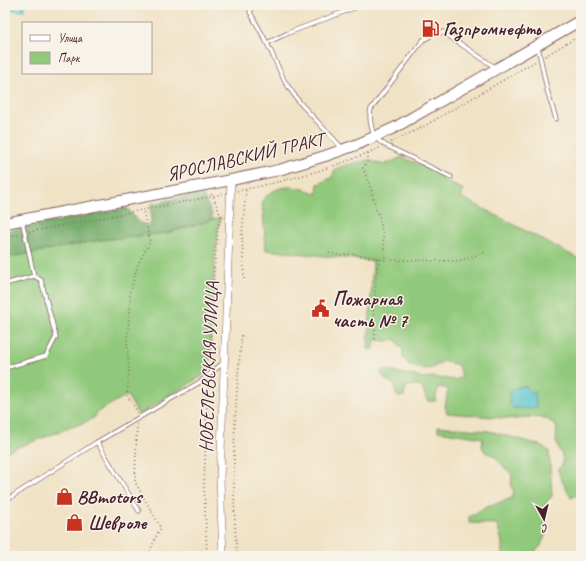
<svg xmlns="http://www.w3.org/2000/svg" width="586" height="561" viewBox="0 0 586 561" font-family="Caveat,sans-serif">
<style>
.green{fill:#91c97c;stroke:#6e7454}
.forest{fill:#74ad6c;stroke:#5f664c}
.water{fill:#5ac7d0;stroke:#52737e}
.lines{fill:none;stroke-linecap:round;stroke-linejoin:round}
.stream{stroke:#5ac7d0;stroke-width:2.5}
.lane-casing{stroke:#846361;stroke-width:5}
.street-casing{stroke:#846361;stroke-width:8}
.secondary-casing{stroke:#846361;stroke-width:12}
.path{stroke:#846361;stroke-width:1.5;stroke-dasharray:1 3;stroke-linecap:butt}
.lane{stroke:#fff;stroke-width:3.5}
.street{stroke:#fff;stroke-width:7}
.secondary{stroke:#fff;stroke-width:10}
.labels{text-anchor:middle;stroke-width:3;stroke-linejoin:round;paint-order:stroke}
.poi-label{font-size:19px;font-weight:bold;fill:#4a1f2b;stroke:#f7f3e8;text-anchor:start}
.street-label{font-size:19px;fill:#4a1f2b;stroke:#f7f3e8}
</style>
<rect width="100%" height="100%" fill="#f7f3e8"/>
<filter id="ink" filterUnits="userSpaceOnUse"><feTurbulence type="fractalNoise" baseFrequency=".025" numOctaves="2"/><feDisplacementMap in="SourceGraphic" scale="8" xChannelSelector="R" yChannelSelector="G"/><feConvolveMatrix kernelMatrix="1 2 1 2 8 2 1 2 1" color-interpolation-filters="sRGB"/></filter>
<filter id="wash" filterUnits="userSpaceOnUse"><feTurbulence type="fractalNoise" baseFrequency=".012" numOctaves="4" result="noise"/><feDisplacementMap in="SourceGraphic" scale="16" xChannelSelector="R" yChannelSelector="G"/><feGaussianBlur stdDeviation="0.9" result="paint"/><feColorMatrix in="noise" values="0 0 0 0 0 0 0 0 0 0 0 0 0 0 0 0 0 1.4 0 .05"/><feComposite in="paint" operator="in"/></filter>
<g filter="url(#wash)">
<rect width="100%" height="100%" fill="#f0e2c5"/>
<g class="green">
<path d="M402 157 444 176V181L464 190 461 197 581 260V493L571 498 560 477 558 469 563 464 562 456 556 442 557 427 546 418 525 417 516 419 447 413 445 407 448 389 438 387 435 401H427L422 387 413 385 406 387 404 396 398 397 395 393V385L385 379 380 372 383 370 425 378 431 377 456 380 462 376 458 365 443 361 433 368 422 369 410 366 403 358V350L395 339 386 341 375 340 374 349H368L373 261 266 250 262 201C277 182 297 185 317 194L318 184 331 178 336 169 346 165 368 160 384 165Z"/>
<path d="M221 217 218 227 214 271 209 370 199 378 140 414H138L127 395 97 412 95 417 88 421 5 452V258L100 240 167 233Z"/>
<path d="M438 426 489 431 540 445 549 451 552 496 547 503 545 536 540 547 530 556H502V542L497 524 469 523V517L482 509 512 498 514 492 511 486 512 475 493 455 485 452 482 447 483 438 438 431Z"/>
</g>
<path class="forest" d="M202 193 212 214V220L167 233 100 240 5 258V231L127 208 138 222 148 226 151 222V204Z"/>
<path class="water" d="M524 386 527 387 529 392H535L536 406 534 409 513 408C509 404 509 398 510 392L515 388Z"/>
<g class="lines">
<path class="stream" d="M5 9 23 10 24 5"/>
</g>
</g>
<g filter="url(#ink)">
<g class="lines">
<defs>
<g id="lane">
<path d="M253 5 250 12 267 43 285 82 300 103 343 149"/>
<path d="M439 34 443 32 496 68"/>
<path d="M429 37 423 40 371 109C368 118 372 128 374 137L385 145 451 177"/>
<path d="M267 43 288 33 362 5"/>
<path d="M538 47 547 90 556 119"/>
<path d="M5 284 34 276 22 220"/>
<path d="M5 368 46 356 56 337 41 280 34 276"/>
<path d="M97 442 139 511"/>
<path d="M5 501 97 442 200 382 223 363"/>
<path d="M141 556H150"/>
</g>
<path id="street" d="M223 556 220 479 231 180"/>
<path id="secondary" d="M5 223 231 180 279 170 325 156 356 145 394 128 581 20"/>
</defs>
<use href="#lane" class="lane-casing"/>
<use href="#street" class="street-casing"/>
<use href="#secondary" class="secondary-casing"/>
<g class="path">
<path d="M545 56 581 35"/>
<path d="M391 142 421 128 536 61"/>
<path d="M368 153V160L363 168 372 192 376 210 379 215 380 222 383 235 385 260"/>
<path d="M237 191C286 181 336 168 381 147"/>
<path d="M29 232 224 194"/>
<path d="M5 237 20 234"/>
<path d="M329 253 338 255 352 254 385 260 458 261 484 253"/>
<path d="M244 279 242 235 246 190"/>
<path d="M375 339V322L373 314 377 269 380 258"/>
<path d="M209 368 214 271 218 227 221 217 213 196 210 193"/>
<path d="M138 413 127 395 129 371 127 339 130 309V293L138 264 150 242 143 210"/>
<path d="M137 424 135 482 161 528 157 534 150 551"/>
<path d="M207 556 204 485 208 382"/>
<path d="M237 556C231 480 234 409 242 333"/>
</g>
<use href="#lane" class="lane"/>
<use href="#street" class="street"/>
<use href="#secondary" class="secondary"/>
</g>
</g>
<defs>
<symbol id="fuel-bare" viewBox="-9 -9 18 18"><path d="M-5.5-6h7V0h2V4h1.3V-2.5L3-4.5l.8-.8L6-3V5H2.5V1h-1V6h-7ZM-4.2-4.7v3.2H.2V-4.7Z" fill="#c8321e" stroke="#f7f3e8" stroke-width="2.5" paint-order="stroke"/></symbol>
<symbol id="civic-bare" viewBox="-9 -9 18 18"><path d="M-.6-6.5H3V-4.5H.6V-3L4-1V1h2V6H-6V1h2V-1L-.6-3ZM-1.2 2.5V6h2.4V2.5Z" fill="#c8321e" stroke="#f7f3e8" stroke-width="2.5" paint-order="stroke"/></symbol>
<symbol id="shop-bare" viewBox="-9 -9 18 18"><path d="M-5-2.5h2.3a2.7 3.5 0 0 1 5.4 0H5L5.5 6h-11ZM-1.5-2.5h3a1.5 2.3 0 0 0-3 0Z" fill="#c8321e" stroke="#f7f3e8" stroke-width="2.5" paint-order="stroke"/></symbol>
</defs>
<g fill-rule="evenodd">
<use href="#fuel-bare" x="418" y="16" width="25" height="25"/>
<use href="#civic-bare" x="308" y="296" width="25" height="25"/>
<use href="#shop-bare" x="52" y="484" width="25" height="25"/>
<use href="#shop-bare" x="62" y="510" width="25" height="25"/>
</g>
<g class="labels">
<g class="poi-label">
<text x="443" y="35">Газпромнефть</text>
<text x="333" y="305">Пожарная<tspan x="333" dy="22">часть № 7</tspan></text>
<text x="77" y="503">BBmotors</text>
<text x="88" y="529">Шевроле</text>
</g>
<g class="street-label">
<text transform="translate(245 156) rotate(-13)" y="7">ЯРОСЛАВСКИЙ ТРАКТ</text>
<text transform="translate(208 367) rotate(-88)" y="7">НОБЕЛЕВСКАЯ УЛИЦА</text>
</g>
</g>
<rect width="586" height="561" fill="none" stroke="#f7f3e8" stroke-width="20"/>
<rect x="22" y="22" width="130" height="52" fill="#f7f3e8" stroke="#b29e9c"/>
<rect x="30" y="35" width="20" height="6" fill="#ffffff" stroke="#b29e9c"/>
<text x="58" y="42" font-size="12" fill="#4a1f2b">Улица</text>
<rect x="30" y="52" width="20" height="12" fill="#91c97c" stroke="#b29e9c"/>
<text x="58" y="62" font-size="12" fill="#4a1f2b">Парк</text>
<g transform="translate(544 519) rotate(172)" stroke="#f7f3e8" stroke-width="3" paint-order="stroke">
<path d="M0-3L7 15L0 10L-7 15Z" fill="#4a1f2b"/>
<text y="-6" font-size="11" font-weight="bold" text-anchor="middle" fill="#4a1f2b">С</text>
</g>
</svg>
